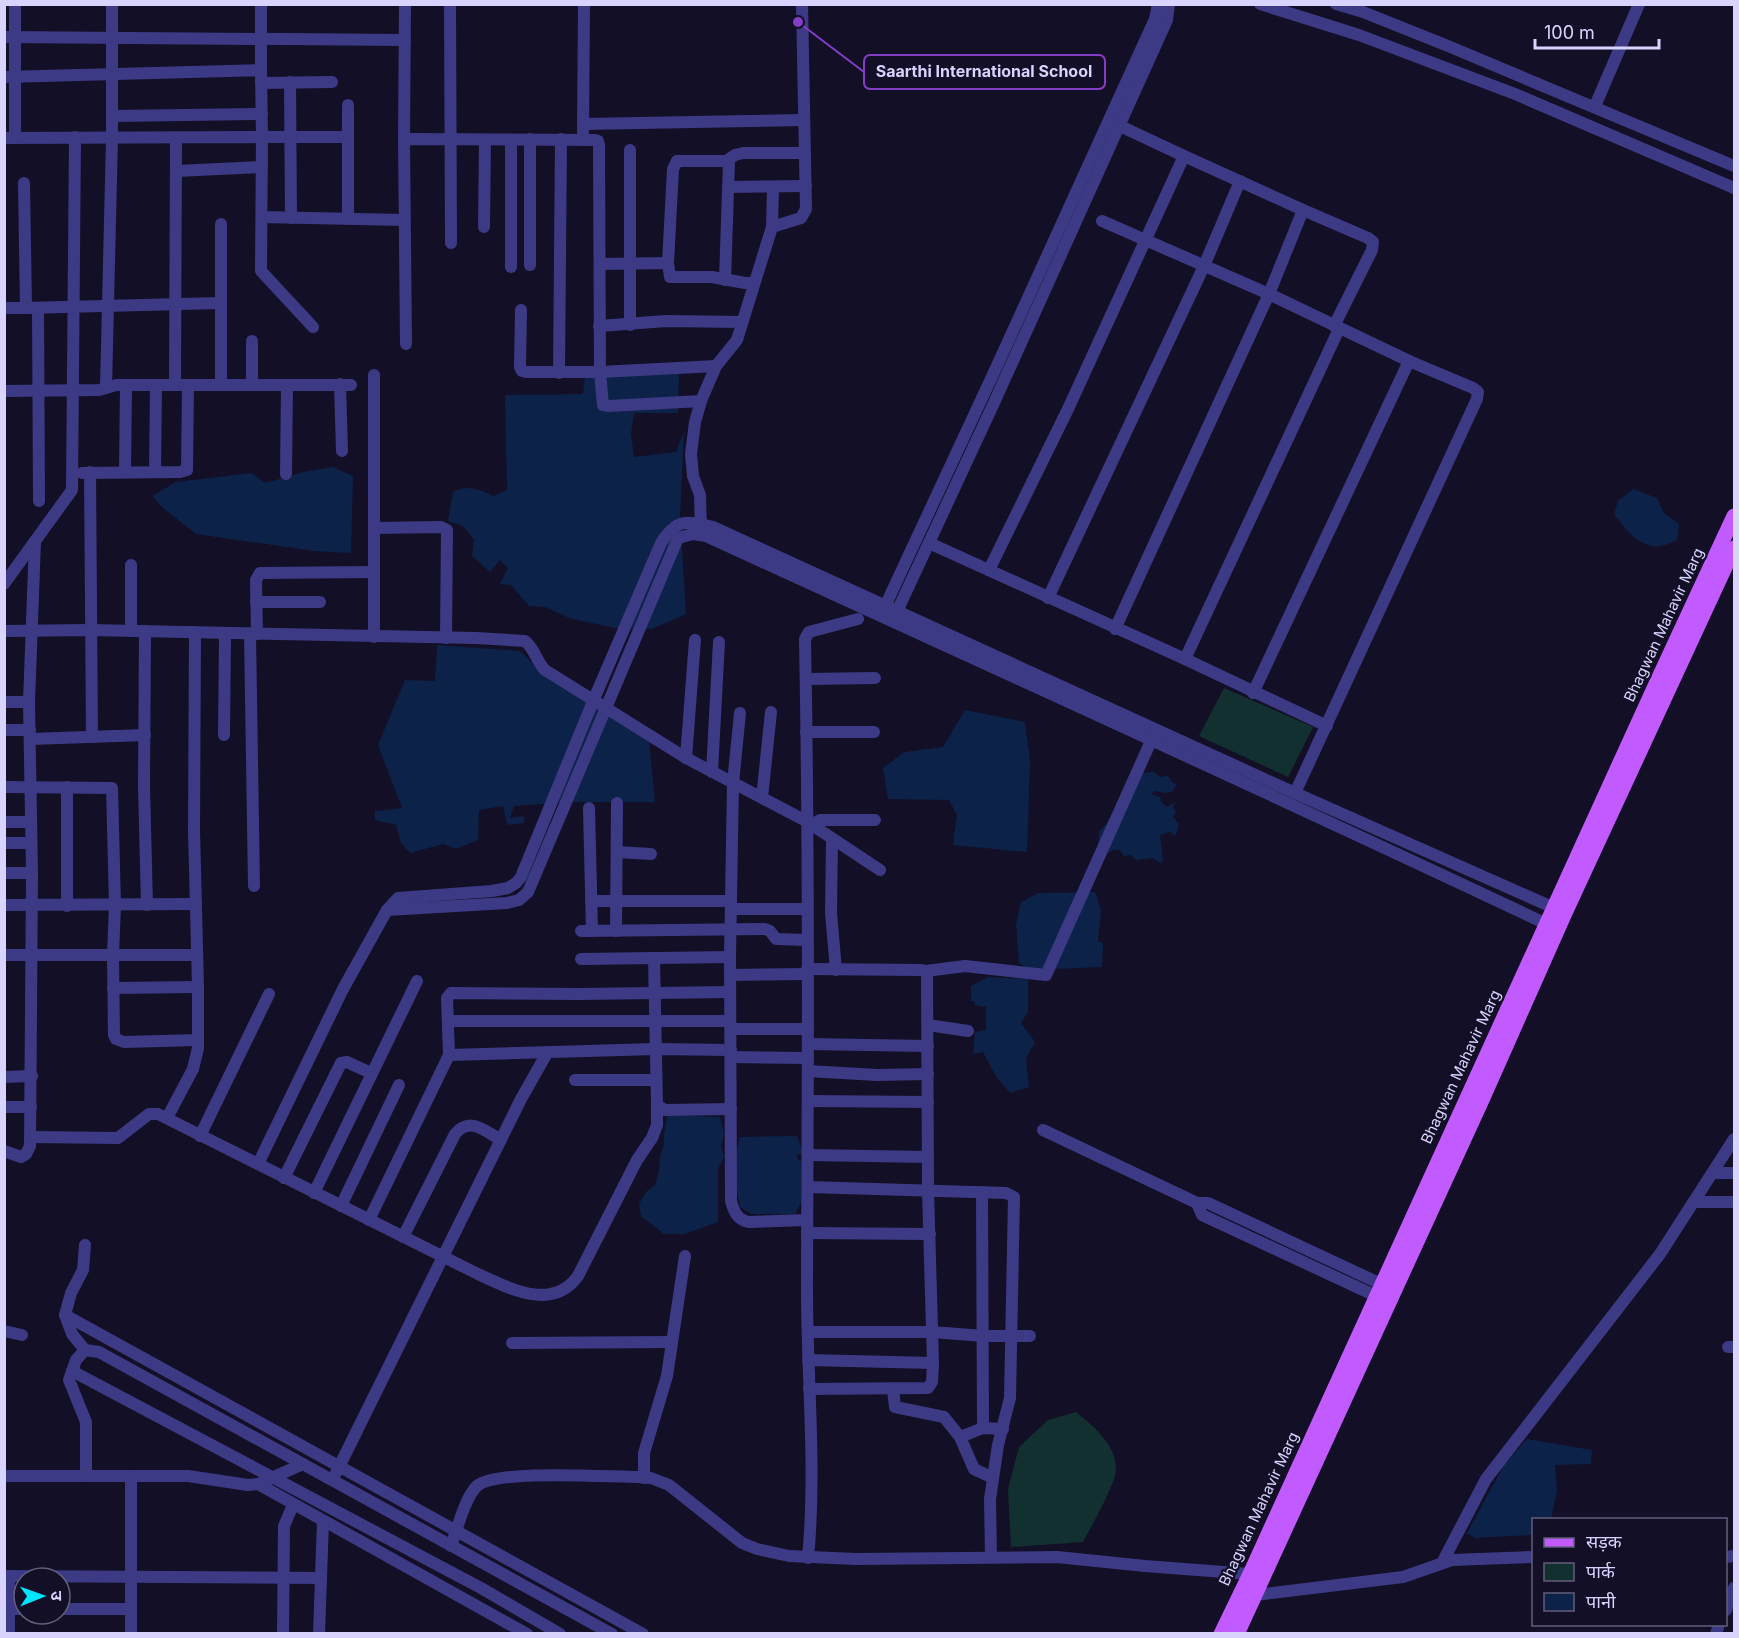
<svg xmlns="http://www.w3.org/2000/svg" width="1739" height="1638" viewBox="0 0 1739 1638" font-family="Inter,'Noto Sans Devanagari',sans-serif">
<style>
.green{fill:#12302f}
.water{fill:#0c2248}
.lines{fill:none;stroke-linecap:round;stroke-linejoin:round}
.minor{stroke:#3d3a85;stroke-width:12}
.major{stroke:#c25bff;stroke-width:15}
.labels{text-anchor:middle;stroke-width:4.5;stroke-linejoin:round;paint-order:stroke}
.street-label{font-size:15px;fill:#d9d4ff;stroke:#130f26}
.leader{fill:none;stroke:#843dc5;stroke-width:2}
.callout-dot{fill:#843dc5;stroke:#130f26;stroke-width:2}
.callout{fill:#130f26;stroke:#843dc5;stroke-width:2}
.callout-label{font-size:16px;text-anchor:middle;font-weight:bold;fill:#d9d4ff}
</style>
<rect width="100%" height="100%" fill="#130f26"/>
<g class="green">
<path d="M1224 688 1313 727 1288 777 1199 736Z"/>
<path d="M1076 1412C1093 1426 1116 1444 1116 1469 1117 1481 1090 1529 1083 1542L1011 1547 1008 1489 1019 1447 1048 1420Z"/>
</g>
<g class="water">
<path d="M679 371 678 413H634L631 434 634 457 676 452 684 431 680 516 686 614 652 629 615 628 569 618 545 607 529 606 511 585 500 584 508 568 500 560 490 572 472 556 474 540 463 526 448 521 453 492C467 484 479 489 494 496L507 490 505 395 583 394 585 376Z"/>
<path d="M333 467 353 476 351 553 314 551 196 534 163 508 152 496 176 482 251 473 266 483 303 472Z"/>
<path d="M1633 489 1657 498 1664 513 1679 524 1677 540C1672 542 1665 546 1659 546 1638 548 1625 528 1614 514L1618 501Z"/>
<path d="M437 645 520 651 545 676 649 741 655 802H571L514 806 510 818 524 816V823L507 825 503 806 479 810 478 840 456 849 443 844 410 853 401 843 396 825 375 820V811L402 808 378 745 405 680 435 681Z"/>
<path d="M965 710 1025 722 1030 761 1027 852 953 845 957 815 949 800 888 799 883 768 904 752 943 747Z"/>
<path d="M1154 772 1160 777 1168 776 1173 783 1177 784 1172 792 1165 793 1155 791 1151 794 1160 797 1161 802 1167 807 1176 802 1173 807 1176 813 1173 816 1179 825 1176 835H1173L1170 832 1160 835 1163 860 1161 863 1152 858 1136 860 1131 855 1124 856 1120 850H1114L1106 854 1098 848 1099 832 1119 809 1143 773Z"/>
<path d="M1095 892 1101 910 1098 941 1103 943 1102 967 1030 970 1019 963 1016 925 1021 902 1038 893Z"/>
<path d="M988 977 1028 979V1012L1021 1023 1035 1042 1026 1059 1029 1087 1010 1093 997 1078 983 1052 973 1054 975 1032 986 1030V1007L975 1005 974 1001H971V986Z"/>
<path d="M667 1115 720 1117 724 1134 721 1146 724 1157 718 1169V1222L685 1234H664L641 1216 639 1204 646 1192 655 1185 659 1171 660 1156 664 1145V1135Z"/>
<path d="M797 1136 802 1149V1154L797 1155 798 1160 801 1161 802 1200 795 1214H751L740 1207C735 1186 733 1159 740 1137Z"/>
<path d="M1527 1439 1592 1450 1591 1464 1555 1465 1557 1491 1551 1519 1534 1520 1533 1535 1475 1538 1467 1533 1504 1465Z"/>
</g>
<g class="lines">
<g class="minor">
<path d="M261 4V70"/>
<path d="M450 4 451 243"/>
<path d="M1260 4 1359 35 1515 94 1734 188"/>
<path d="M1336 4 1363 12 1448 46 1734 166"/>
<path d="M4 37 405 40"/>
<path d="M4 77 261 70 262 137H347"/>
<path d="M290 82 291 218"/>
<path d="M261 83 332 82"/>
<path d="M348 105V219"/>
<path d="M1595 106 1639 4"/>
<path d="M112 116 262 114"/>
<path d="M583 124 804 120"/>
<path d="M1120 126 1184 156"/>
<path d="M583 132 584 4"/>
<path d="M4 138 262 137 261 271 313 327"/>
<path d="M15 138V4"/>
<path d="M404 139 405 4"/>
<path d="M530 139V265"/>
<path d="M511 140V267"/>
<path d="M630 150V325"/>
<path d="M176 171 262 167"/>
<path d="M24 183 26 308 220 303"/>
<path d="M729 187 806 186"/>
<path d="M262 217 404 220"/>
<path d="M1102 221 1269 294 1409 361 1473 388 1478 392 1477 399 1295 793"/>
<path d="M221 224V385"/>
<path d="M484 227 485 140"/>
<path d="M772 227 801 218 806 209 802 4"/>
<path d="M668 263 673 169 677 161H726L735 155 743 153H805"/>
<path d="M600 264 668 263 670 277H712L745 283H754"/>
<path d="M725 280 729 161"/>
<path d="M4 308H26"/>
<path d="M38 308 39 501"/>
<path d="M521 310 520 367 522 371 526 372H600L716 366"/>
<path d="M599 326 666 321 742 322"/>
<path d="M252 341V385"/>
<path d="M406 344 404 139 595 140 598 141 599 145 600 372 603 405 609 406 701 401"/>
<path d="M559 373 561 139"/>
<path d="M340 384 342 451"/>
<path d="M175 385 176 138"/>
<path d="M106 388 112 138V4"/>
<path d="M4 391 99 390 116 385H351"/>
<path d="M125 471 126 385"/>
<path d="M155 471 156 385"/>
<path d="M90 472 92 737"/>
<path d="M82 473 180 472 187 470 188 385"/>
<path d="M286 474 287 385"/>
<path d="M374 528 441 527 447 530 446 638"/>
<path d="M701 531 700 495 693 476 691 454 695 422 701 401 716 366 737 340 772 227 773 187"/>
<path d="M929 543 1185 659 1327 726"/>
<path d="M131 565V631"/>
<path d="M989 570 1068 409 1184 156 1303 210 1368 238 1373 242 1372 250 1334 326"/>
<path d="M4 584 72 490 75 137"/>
<path d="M1048 598 1204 266 1240 181"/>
<path d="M256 602H320"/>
<path d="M884 614 888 600 996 368 1155 19 1158 4"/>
<path d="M897 617 900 605 993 405 1167 20 1169 4"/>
<path d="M1115 629 1269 294 1303 210"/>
<path d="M4 631 90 630 476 638 525 641C535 649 536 661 545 670L686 758 806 821 880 870"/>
<path d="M145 631 144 786 147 905"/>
<path d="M250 634 254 886"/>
<path d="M257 634 256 580 260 573 374 572"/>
<path d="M374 637V375"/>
<path d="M1185 659 1339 329"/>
<path d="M806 679 875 678"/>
<path d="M1253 693 1409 361"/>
<path d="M4 702H29"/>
<path d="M740 713 733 783 730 957 731 1201C734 1212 737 1219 748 1222L807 1220"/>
<path d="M4 730H30"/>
<path d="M806 732H874"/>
<path d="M224 735 225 633"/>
<path d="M30 739 145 735"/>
<path d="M686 758 695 640"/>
<path d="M712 772 719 642"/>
<path d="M4 787 112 788 115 905 113 955 114 1035 116 1039 124 1042 198 1040"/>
<path d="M67 787V906"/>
<path d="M762 798 771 712"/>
<path d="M589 808 592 931"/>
<path d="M4 822H30"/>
<path d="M811 825 820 820H875"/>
<path d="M832 839 831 913 836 970"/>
<path d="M4 843H31"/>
<path d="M617 852 651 854"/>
<path d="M4 873H32"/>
<path d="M591 901H731"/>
<path d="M4 905 196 904"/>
<path d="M731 909H807"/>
<path d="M387 910 507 903 519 900 528 892 678 538 693 534 706 536C989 666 1273 794 1555 928"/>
<path d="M581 931 765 929 770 931 776 939 807 940"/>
<path d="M616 931 617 803"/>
<path d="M4 955H197"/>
<path d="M654 958 657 1105 665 1110 731 1109"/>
<path d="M581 959 730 957"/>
<path d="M807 969 922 970 927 973 928 1191 933 1363 932 1382 928 1388 809 1389"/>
<path d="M926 971 965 966 1046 975 1151 741"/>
<path d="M730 975 807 974"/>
<path d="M113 988 198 987"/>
<path d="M449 1021H730"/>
<path d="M928 1025 968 1031"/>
<path d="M731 1029H808"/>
<path d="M808 1044 928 1046"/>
<path d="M449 1055 656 1049 731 1050"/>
<path d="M731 1057 808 1058"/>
<path d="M808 1071 877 1075 928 1074"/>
<path d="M4 1077 32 1076"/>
<path d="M575 1080H656"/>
<path d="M809 1101 928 1102"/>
<path d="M4 1107H31"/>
<path d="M167 1118 193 1069 198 1048V987L194 830 195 632"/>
<path d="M1043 1130 1197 1203H1208L1381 1284"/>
<path d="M200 1136 269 994"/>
<path d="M31 1137 118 1138 149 1114H158L478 1274C509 1288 552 1312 578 1276L637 1160 652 1138 657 1125V1105"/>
<path d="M4 1151 21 1157 26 1154 30 1146 32 873 29 702 35 541"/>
<path d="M808 1155 928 1157"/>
<path d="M258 1164 343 989 387 910 398 898 492 891 508 888 516 883 521 877 594 699 661 543C677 518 686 521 713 527L1295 793 1561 911"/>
<path d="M1713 1173H1734"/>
<path d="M284 1178 341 1063 347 1062 371 1073"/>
<path d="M808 1187 1006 1193 1014 1197 1010 1398 998 1445 990 1499 991 1557"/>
<path d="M982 1192 983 1428"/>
<path d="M314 1193 417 981"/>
<path d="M1695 1202H1734"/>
<path d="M1197 1203 1202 1215 1376 1296"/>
<path d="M341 1206 399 1085"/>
<path d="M369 1220 449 1055 447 998 451 993 580 994 730 992"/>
<path d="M807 1233 930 1234"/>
<path d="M403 1237 455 1134C470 1116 485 1131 501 1140"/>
<path d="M85 1245 83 1270 71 1293 65 1315 72 1334 85 1350"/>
<path d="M65 1315 643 1634"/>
<path d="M4 1331 22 1335"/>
<path d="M808 1332H932L984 1336H1030"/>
<path d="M512 1343 672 1342"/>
<path d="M1728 1347H1734"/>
<path d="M808 1360 933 1363"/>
<path d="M72 1371 481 1588 560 1634"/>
<path d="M893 1389 895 1407 944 1417 960 1437 974 1469 993 1478"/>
<path d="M960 1437 983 1428 1003 1429"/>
<path d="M336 1473 521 1099 547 1053"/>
<path d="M4 1476H188L248 1485 258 1484 303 1464"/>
<path d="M86 1476V1422L69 1380 76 1360 85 1350 99 1352 612 1634"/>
<path d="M644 1478V1453L667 1376 685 1256"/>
<path d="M258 1484 527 1634"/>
<path d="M451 1546C457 1530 465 1497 477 1486 496 1469 608 1477 638 1477L651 1478 669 1485 742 1543 757 1549 789 1556 855 1559 1057 1557 1145 1566 1250 1574"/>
<path d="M1726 1557 1734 1556"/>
<path d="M808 1558C817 1464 806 1370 807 1276 808 1064 809 852 805 639L809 632 858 619"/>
<path d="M1443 1561 1486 1479 1660 1254 1734 1139"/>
<path d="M4 1576 320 1578"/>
<path d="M1255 1595 1403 1577 1452 1560 1534 1557"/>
<path d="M4 1609H24"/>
<path d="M60 1609H131"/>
<path d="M1726 1610 1734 1588"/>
<path d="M9 1634V1576"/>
<path d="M131 1634V1476"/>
<path d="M283 1634 284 1526 293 1505"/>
<path d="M319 1634 323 1521"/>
<path d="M1716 1634 1719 1624"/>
</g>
<g class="major">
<path d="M1221 1634 1250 1574 1655 686 1734 516"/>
<path d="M1237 1634 1481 1102 1565 913 1734 548"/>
</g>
</g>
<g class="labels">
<g class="street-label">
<text transform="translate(1664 625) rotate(-65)" y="5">Bhagwan Mahavir Marg</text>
<text transform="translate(1461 1067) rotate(-65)" y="5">Bhagwan Mahavir Marg</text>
<text transform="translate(1259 1509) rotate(-65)" y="5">Bhagwan Mahavir Marg</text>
</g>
</g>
<path class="leader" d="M798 22L864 72"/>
<circle class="callout-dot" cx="798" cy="22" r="6"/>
<rect class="callout" x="864" y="55" width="241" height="34" rx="6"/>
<g class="callout-label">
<text x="984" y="77">Saarthi International School</text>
</g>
<rect width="1739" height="1638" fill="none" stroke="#d9d4ff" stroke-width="12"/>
<rect x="1532" y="1518" width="195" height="108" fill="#130f26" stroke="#625e7d" stroke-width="1.5"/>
<rect x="1544" y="1538" width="30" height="9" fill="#c25bff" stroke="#625e7d" stroke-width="1.5"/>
<text x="1586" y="1548" font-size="18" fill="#d9d4ff">सड़क</text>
<rect x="1544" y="1563" width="30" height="18" fill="#12302f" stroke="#625e7d" stroke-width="1.5"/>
<text x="1586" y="1578" font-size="18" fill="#d9d4ff">पार्क</text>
<rect x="1544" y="1593" width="30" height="18" fill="#0c2248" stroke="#625e7d" stroke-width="1.5"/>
<text x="1586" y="1608" font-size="18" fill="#d9d4ff">पानी</text>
<g transform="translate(42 1596) rotate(89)"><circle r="28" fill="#130f26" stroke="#625e7d" stroke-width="1.5"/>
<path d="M0-4.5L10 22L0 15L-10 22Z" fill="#00e5ff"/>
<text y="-9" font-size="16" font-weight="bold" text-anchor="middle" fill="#d9d4ff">उ</text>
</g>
<path d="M1535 39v9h124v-9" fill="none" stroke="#d9d4ff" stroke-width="3"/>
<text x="1544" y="39" font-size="18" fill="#d9d4ff" stroke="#130f26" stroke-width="4.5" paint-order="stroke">100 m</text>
</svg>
